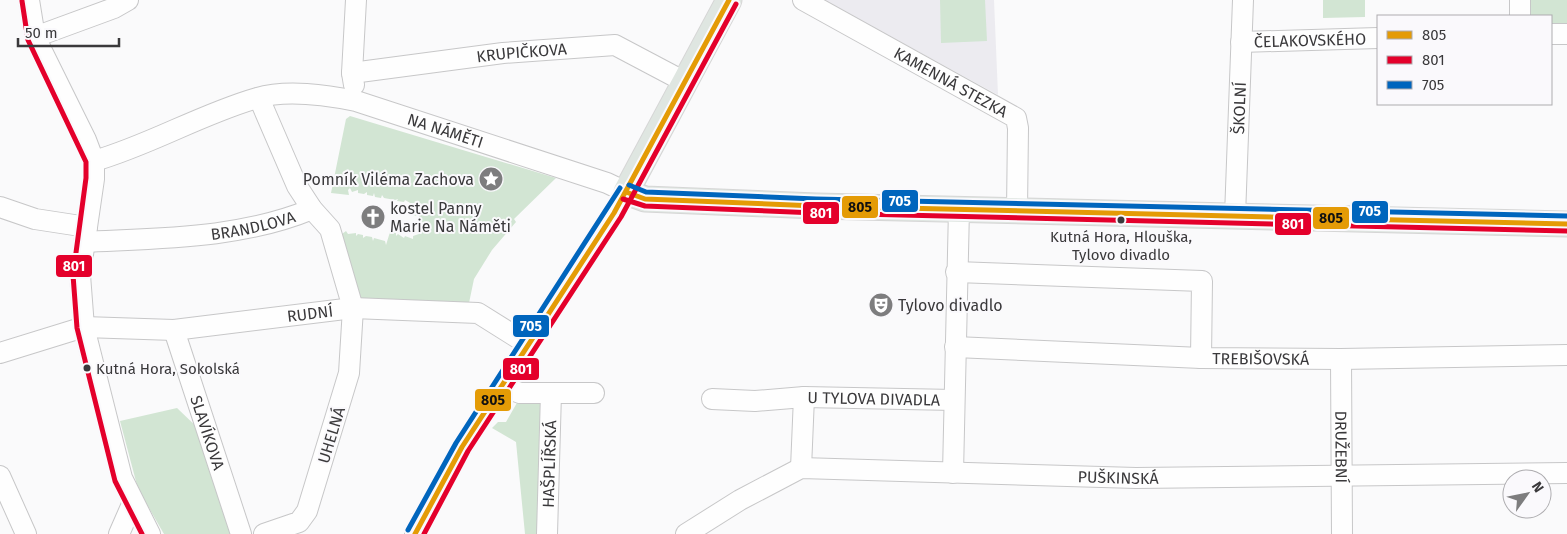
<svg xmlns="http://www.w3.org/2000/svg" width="1567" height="534" viewBox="0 0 1567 534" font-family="'Fira Sans',sans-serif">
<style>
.built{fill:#ecebf0}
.green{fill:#d2e5d3}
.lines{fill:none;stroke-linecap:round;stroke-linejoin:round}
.minor-casing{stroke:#c7c7c8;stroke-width:22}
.major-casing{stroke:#d6d6d6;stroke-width:27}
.minor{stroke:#fefefe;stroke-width:20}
.major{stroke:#dfe6e1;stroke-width:25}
.bus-1-casing{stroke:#faf9fc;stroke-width:9}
.bus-2-casing{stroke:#faf9fc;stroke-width:9}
.bus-3-casing{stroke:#faf9fc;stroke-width:9}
.bus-1{stroke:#e49b06;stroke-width:5}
.bus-2{stroke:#e4002b;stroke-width:5}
.bus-3{stroke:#0065bd;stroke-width:5}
.bus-dot{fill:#3a393b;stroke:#faf9fc;stroke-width:2}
.labels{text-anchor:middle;stroke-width:4;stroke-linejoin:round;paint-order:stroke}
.bus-label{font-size:15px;fill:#3a393b;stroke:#faf9fc}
.street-label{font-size:16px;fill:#3a393b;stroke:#faf9fc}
.poi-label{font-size:16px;fill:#3a393b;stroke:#faf9fc;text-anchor:start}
.line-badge{stroke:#faf9fc;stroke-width:2}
.badge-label{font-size:14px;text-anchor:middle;font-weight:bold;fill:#fff}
.pale-badge-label{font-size:14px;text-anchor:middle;font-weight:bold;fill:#111}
</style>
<rect width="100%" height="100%" fill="#fafafb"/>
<path class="built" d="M824 0H994L998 95Z"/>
<g class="green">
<path d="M940 0H985L987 41 941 43Z"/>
<path d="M1323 0H1365V17L1323 18Z"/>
<path d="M1528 0H1567V25H1551V16H1528Z"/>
<path d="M350 116 556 178 514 219 516 222 492 250 474 279 469 303 359 298 342 234 346 231 348 234 356 233V236L358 234 363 235V238L366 236 372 237 373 241 374 238 385 241 386 245 390 232 396 233V236L398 234 404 238 405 236 413 239V236L422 233 420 231 422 224 425 223 421 222 418 213 416 216 411 214 414 203 412 204 405 200 404 202 397 201 398 199 395 200 384 198 382 195 381 198 375 197 374 193 373 196 367 195V192L364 194 358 193V190L352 192 350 188 348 190 349 195 331 193 346 119Z"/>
<path d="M518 401H543L540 534H525L516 442 492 428 498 422H506Z"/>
<path d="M177 408 202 432 235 534H164L138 489 120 421Z"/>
</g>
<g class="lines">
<defs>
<g id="minor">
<path d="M29 0 35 37 86 140 94 161V179L80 275 84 327 122 478 150 534"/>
<path id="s1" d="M803 0 1016 118 1018 128 1017 210"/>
<path d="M1520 0V16"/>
<path d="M1551 34H1567"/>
<path d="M35 37 114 8 128 0"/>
<path id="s2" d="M1241 42 1378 38"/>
<path id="s3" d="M352 73 503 53 615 45 685 82"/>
<path d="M354 85 352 73 356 0"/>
<path d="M259 98 297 186 312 209 330 229 353 308 349 373 307 511 299 522 264 534"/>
<path id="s4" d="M94 161C150 145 201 114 257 98 287 89 326 95 356 101L607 183 626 192 462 447 415 534"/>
<path d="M0 207 35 219 87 227"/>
<path id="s5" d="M1235 216 1243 0"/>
<path id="s6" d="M84 242C160 238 240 239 312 209"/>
<path d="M956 272 1202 281 1201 358"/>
<path id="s7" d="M174 330 241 534"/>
<path id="s8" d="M955 347 1201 358 1341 359 1567 355"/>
<path id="s9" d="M0 353 84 327 174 330 353 308 478 313 529 345"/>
<path id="s10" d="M1341 359 1342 534"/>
<path d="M501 386 520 393H594"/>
<path id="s11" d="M712 399 755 401 804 397 954 400"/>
<path d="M801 468 804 397"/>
<path d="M953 473 959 209"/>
<path d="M0 476 26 534"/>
<path d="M119 534 133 502"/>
<path id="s12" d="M547 534 551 393"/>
<path id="s13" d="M686 534 740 500 801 468 1136 478 1567 473"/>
</g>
<path id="major" d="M729 0 626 192 645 199 816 206 1567 224"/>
</defs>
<use href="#minor" class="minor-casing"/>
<use href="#major" class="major-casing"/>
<use href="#minor" class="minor"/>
<use href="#major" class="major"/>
<defs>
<g id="bus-1">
<path d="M626 192 645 199 816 206 1567 224"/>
<path d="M415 534 462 447 614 213 729 0"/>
</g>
<g id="bus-2">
<path d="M22 1 28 40 86 162V178L73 275 77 328 115 481 142 534"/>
<path d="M623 199 645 206 816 213 1567 231"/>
<path d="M424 534 468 451 621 217 736 4"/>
</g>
<g id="bus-3">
<path d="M629 185 646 192 816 199 1567 216"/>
<path d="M408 530 456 443 620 188"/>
</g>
</defs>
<use href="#bus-1" class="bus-1-casing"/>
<use href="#bus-2" class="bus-2-casing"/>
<use href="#bus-3" class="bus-3-casing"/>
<use href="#bus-1" class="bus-1"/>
<use href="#bus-2" class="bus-2"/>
<use href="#bus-3" class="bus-3"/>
</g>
<defs>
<symbol id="sight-disc" viewBox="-11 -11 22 22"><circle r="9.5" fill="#7d7d7e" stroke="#faf9fc"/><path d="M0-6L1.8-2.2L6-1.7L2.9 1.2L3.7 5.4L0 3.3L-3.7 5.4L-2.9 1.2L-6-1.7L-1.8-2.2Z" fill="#fff"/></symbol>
<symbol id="church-disc" viewBox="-11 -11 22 22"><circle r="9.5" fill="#7d7d7e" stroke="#faf9fc"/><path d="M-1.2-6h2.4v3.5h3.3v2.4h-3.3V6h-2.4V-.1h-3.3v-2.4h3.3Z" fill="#fff"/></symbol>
<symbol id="theatre-disc" viewBox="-11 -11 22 22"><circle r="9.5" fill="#7d7d7e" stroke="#faf9fc"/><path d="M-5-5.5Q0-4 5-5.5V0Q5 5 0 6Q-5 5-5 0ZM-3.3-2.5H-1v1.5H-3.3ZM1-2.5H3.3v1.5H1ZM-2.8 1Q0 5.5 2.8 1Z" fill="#fff"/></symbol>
</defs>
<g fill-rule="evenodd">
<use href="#sight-disc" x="477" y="165" width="28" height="28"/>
<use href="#church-disc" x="359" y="203" width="28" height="28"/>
<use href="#theatre-disc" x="867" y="291" width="28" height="28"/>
</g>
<g class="bus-dot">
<circle cx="1121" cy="220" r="4.5"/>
<circle cx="87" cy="368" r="4.5"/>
</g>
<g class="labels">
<g class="bus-label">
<text x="1121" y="242">Kutná Hora, Hlouška,<tspan x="1121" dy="18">Tylovo divadlo</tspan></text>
<text x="96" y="374" text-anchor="start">Kutná Hora, Sokolská</text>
</g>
<g class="street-label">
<text dy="6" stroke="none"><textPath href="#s2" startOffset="69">ČELAKOVSKÉHO</textPath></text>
<text dy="6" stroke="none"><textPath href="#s3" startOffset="171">KRUPIČKOVA</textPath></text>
<text dy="6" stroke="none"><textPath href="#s1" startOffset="169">KAMENNÁ STEZKA</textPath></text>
<text dy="6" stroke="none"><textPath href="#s5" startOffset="108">ŠKOLNÍ</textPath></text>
<text dy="6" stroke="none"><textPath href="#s4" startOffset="369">NA NÁMĚTI</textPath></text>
<text dy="6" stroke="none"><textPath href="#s6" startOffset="170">BRANDLOVA</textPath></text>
<text dy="6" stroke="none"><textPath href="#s9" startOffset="315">RUDNÍ</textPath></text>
<text dy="6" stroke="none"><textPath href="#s8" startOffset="306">TREBIŠOVSKÁ</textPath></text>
<text dy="6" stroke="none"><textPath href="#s11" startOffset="162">U TYLOVA DIVADLA</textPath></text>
<text dy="6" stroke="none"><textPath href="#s7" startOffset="108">SLAVÍKOVA</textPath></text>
<text transform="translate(331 435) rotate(-73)" y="6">UHELNÁ</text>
<text dy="6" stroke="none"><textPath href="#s10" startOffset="88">DRUŽEBNÍ</textPath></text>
<text dy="6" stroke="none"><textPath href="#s12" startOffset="70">HAŠPLÍŘSKÁ</textPath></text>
<text dy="6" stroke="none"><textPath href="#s13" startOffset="450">PUŠKINSKÁ</textPath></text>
</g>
<g class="poi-label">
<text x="474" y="185" text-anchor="end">Pomník Viléma Zachova</text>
<text x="390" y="214">kostel Panny<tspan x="390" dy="18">Marie Na Náměti</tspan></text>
<text x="898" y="311">Tylovo divadlo</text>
</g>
</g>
<g class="line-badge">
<rect x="881" y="189" width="38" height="24" rx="5" fill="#0065bd"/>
<rect x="841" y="195" width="38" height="24" rx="5" fill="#e49b06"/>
<rect x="1351" y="200" width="38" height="24" rx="5" fill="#0065bd"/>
<rect x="802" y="201" width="38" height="24" rx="5" fill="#e4002b"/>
<rect x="1312" y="206" width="38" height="24" rx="5" fill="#e49b06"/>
<rect x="1274" y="212" width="38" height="24" rx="5" fill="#e4002b"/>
<rect x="55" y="254" width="38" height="24" rx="5" fill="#e4002b"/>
<rect x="512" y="314" width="38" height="24" rx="5" fill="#0065bd"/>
<rect x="502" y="357" width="38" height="24" rx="5" fill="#e4002b"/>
<rect x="474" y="388" width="38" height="24" rx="5" fill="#e49b06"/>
</g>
<g class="badge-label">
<text x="900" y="206">705</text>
<text x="1370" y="216">705</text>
<text x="821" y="218">801</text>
<text x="1293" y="229">801</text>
<text x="74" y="271">801</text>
<text x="531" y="331">705</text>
<text x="521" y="374">801</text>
</g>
<g class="pale-badge-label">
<text x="860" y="212">805</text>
<text x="1331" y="223">805</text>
<text x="493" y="405">805</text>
</g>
<rect x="1377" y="15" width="175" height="90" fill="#faf9fc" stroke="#adacaf"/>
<rect x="1387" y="31" width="25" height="8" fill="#e49b06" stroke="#adacaf"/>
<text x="1422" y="40" font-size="15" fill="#3a393b">805</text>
<rect x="1387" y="56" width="25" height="8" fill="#e4002b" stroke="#adacaf"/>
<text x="1422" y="65" font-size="15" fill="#3a393b">801</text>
<rect x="1387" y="81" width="25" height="8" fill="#0065bd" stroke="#adacaf"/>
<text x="1422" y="90" font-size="15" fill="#3a393b">705</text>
<g transform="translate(1527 494) rotate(57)"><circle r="24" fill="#faf9fc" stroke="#adacaf"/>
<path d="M0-4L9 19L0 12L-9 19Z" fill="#7d7d7e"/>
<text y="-8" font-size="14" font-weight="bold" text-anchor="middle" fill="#3a393b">N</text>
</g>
<path d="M18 38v8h101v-8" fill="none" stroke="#3a393b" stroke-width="2.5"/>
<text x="25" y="38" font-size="15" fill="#3a393b" stroke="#faf9fc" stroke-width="4" paint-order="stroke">50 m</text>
</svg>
